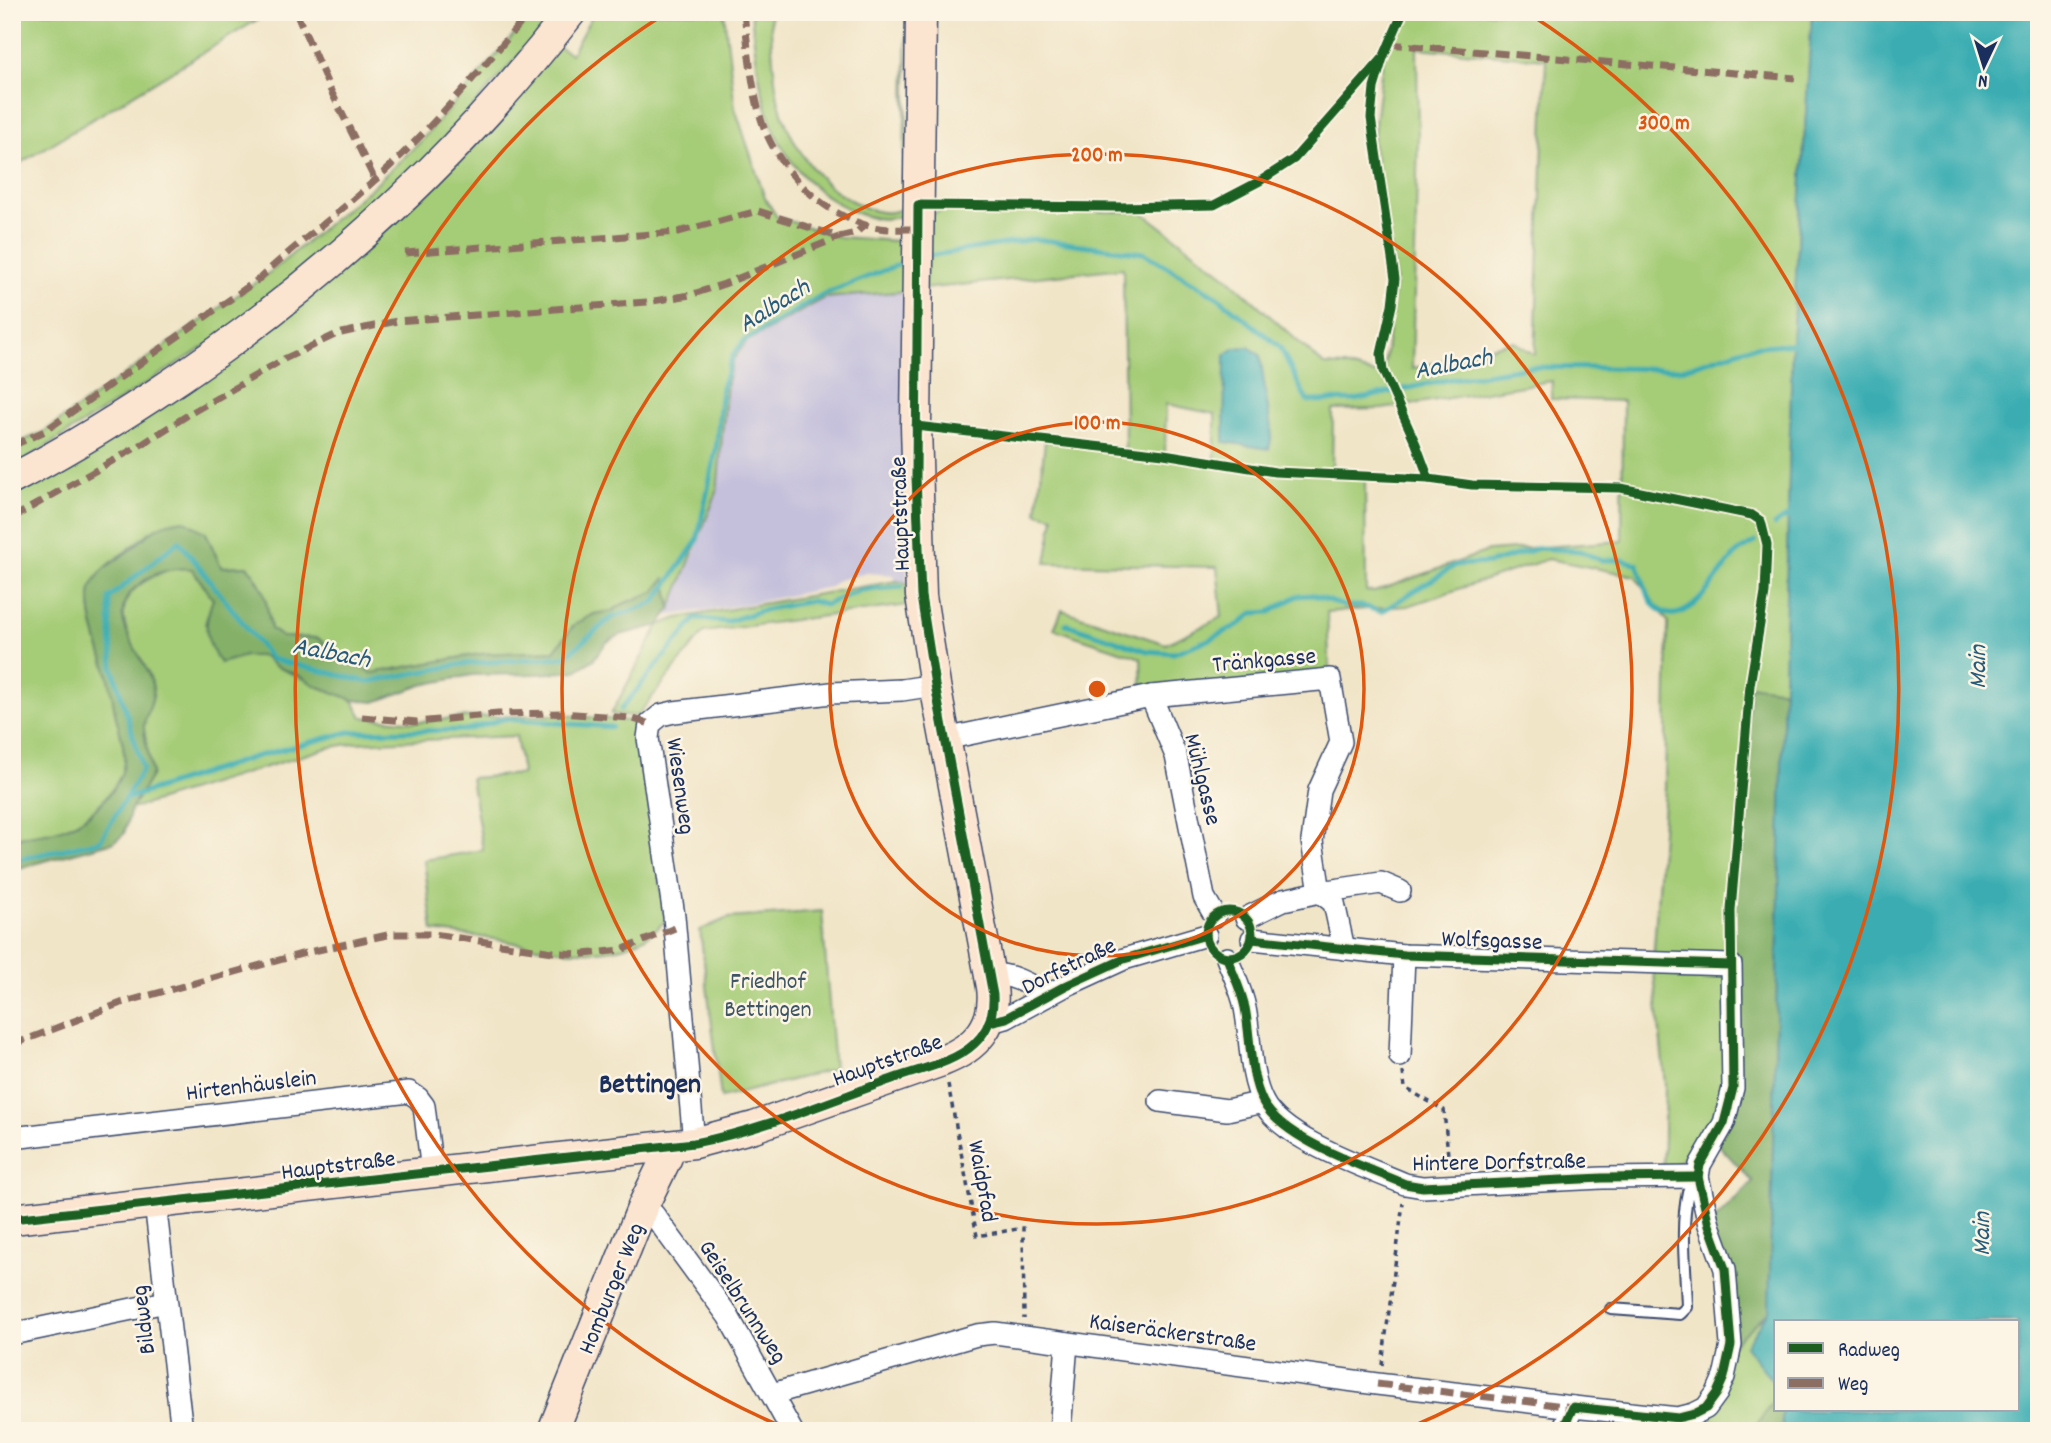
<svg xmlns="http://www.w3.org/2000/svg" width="2051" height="1443" viewBox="0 0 2051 1443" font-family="Dekko,sans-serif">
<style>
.industrial{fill:#c4c0db}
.green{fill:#a5cc77;stroke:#607e6a;stroke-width:2;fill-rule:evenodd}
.forest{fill:#84b068;stroke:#507063;stroke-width:2}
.water{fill:#3badb2;stroke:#2b6e88;stroke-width:2}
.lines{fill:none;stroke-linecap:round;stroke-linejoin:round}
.stream{stroke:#3badb2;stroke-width:5}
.lane-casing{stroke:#3b4a6e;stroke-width:14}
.street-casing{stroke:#3b4a6e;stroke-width:24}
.secondary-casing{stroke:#3b4a6e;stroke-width:33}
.path{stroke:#3b4a6e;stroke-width:3.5;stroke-dasharray:5 5;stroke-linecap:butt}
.lane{stroke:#fff;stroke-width:10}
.street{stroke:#fff;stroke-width:21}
.secondary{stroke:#fce5d0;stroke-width:30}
.quiet{stroke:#8d6e63;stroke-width:7;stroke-dasharray:14 7;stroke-linecap:butt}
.cycleway-casing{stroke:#fcf5e5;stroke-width:13}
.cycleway{stroke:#1b5e20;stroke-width:9}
.ring{fill:none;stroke:#de5710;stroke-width:3.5}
.labels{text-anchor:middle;stroke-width:5;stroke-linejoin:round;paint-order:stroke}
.street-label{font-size:24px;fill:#1b2f5e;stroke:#fcf5e5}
.park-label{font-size:24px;fill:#3e5664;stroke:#fcf5e5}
.water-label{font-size:26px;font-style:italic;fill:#265b7b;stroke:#fcf5e5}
.quarter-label{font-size:28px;font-weight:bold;fill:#1b2f5e;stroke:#fcf5e5}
.centre{fill:#de5710;stroke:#fcf5e5;stroke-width:3.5}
.ring-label{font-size:21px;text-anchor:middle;font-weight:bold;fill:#de5710;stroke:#fcf5e5;stroke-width:5;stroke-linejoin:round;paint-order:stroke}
</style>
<rect width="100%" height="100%" fill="#fcf5e5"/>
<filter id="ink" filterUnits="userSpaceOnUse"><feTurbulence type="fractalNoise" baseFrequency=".0143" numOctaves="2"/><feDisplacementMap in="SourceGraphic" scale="14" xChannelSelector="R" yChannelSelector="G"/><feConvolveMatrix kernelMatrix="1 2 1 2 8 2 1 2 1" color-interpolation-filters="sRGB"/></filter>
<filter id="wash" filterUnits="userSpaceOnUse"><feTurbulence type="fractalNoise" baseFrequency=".00686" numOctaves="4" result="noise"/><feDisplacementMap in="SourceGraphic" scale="28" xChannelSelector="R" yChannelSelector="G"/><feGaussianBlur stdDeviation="1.57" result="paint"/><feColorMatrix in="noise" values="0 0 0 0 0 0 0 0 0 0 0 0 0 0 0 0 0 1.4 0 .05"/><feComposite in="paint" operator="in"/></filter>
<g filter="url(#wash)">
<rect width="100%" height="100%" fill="#f1e5c8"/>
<path class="industrial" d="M909 291 907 583 896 581 893 575 867 573 838 580 830 587 747 604 666 616 696 550 717 492 727 382 733 360 747 341 825 298Z"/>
<g class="green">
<path d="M12 12H270L12 168Z"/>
<path d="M534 12H558L392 196 220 337 12 468V446L45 431 273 270 371 188 419 143Z"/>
<path d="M594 12H724L735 108 765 198 777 217 839 237 911 242 909 291 825 298 747 341 733 360 727 382 717 492 671 608 665 579 654 592 623 604 612 611 594 614 575 624 554 651 480 654 372 673 329 648 318 638 282 637 271 629 269 616 247 566 221 567 206 533 151 531C135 547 95 568 91 590 86 614 101 651 108 673 113 687 113 702 116 716 120 733 127 751 123 769 121 779 114 788 107 796 79 830 54 833 12 838V490L118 430 557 46 571 54Z"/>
<path d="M751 12H770C772 40 772 70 778 98 787 139 816 184 854 202 869 210 884 216 900 210L903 204 907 12V213C888 223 869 219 850 210 768 170 759 93 751 12Z"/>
<path d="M1403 12H1812L1792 343 1784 690 1750 686 1731 910 1733 1088 1708 1134 1663 1177 1665 1085 1653 963 1665 787 1668 622 1635 576 1548 559 1408 606 1327 612 1330 679 1142 698 1141 658 1054 629 1062 610 1166 644 1222 617 1217 567 1046 563 1054 517 1037 513 1045 441 1125 449 1123 268 923 289 931 215 941 210 1142 212 1227 277 1324 365 1344 366 1383 376 1395 279 1373 141 1383 58ZM1417 48 1546 59 1535 355 1513 341 1412 369 1418 138ZM1552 381 1551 399 1623 401 1622 541 1488 551 1374 592 1366 591 1365 476 1332 475 1333 410 1382 409ZM1166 404 1215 414V462L1165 454Z"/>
<path d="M174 567 192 569 213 599 205 624 245 656H264L274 666 353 700 362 717 417 722 466 717 563 715 630 721 641 725 665 921C622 970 543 947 488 938 470 935 451 934 433 931L424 860 483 850 471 778 522 774 516 736 354 743 327 748 131 809 152 774C151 764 143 733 144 726 145 714 154 702 153 690 151 672 141 662 133 646 109 599 134 584 174 567Z"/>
<path d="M896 581 907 583 909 605 704 632 637 716 611 714 659 625 678 618Z"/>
<path d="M822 911 834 1069 721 1098 700 930 728 918Z"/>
<path d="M1769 1311 1746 1346 1776 1385V1397L1756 1426 1678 1418 1694 1414 1731 1345Z"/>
</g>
<g class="forest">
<path d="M184 520 206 533 221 567 247 566C267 588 266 602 271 629L282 637 318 638 329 648 372 673 480 654 554 651 575 624 594 614 612 611 623 604 654 592 665 578 671 608 659 625 620 635 607 642 594 659 576 671 537 674 472 675 422 685 375 702 353 700 316 686 298 675 274 666 264 656H245L220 663C204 639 203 626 213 599L192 569C173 567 157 571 141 583 96 615 148 654 153 689 155 701 145 714 144 726 143 733 151 763 152 774L131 809 124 834 114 842 12 870V838C53 833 79 830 107 797 113 789 120 780 123 769 127 752 120 733 116 717 112 699 111 682 105 664 99 647 85 604 92 586 100 568 115 561 130 550 153 532 152 524 184 520Z"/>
<path d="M1750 685 1784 690 1769 1311 1731 1345 1709 1225 1753 1182 1714 1140 1733 1088 1731 910Z"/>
<path d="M1776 1397V1410H1782V1431H1756V1426Z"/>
</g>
<g class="water">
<path d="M1812 12H2039V1431H1782V1410H2018V1322H1776V1385L1745 1346 1769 1311 1792 343Z"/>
<path d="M1249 347 1260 355 1272 435 1269 449 1224 442 1225 355 1235 348Z"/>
</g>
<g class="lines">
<g class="stream">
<path d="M928 256 1035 239 1144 253 1219 298 1280 347 1307 401 1355 400 1446 380 1529 367 1682 369 1750 347 1798 343"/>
<path d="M1774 525 1788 516"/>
<path d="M1066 624 1147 651 1174 653 1208 640 1240 624 1253 613 1270 612 1297 596 1313 595 1344 606H1363L1381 612 1456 565 1490 563 1539 548 1580 551 1601 560H1622L1637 564C1643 576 1646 597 1654 605 1685 639 1719 571 1736 554 1741 549 1749 546 1755 542"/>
<path d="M621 709 696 618 726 622 767 609 812 601 825 605 861 590 902 587"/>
<path d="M125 799 254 757 349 732 466 730 503 719 612 727"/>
<path d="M12 861 100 841 143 769 113 668 109 598 179 541 271 659 368 682 463 664 565 657 611 618 654 603 697 541 716 450 722 387 733 355 744 341 822 295 908 261"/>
</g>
</g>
</g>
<g filter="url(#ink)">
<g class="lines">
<defs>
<path id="lane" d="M1611 1309 1680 1314 1687 1307C1686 1270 1680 1228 1688 1192 1689 1187 1693 1183 1697 1179"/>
<g id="street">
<path d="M1151 696 1330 679 1341 742 1319 790 1312 841 1320 892 1283 900 1246 918"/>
<path d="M945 739 1151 696 1176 756 1204 897 1215 916"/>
<path d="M1252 939 1404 955 1731 965 1733 1088 1724 1123 1700 1165 1698 1177 1709 1225 1725 1269 1731 1345 1724 1377 1717 1393 1706 1408 1694 1414 1678 1418 1573 1407 1562 1431"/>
<path d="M1344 949 1334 903 1320 892 1381 883 1400 891"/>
<path d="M1227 958C1233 974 1242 991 1245 1008 1251 1038 1249 1075 1263 1102 1283 1140 1366 1167 1405 1184L1423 1187 1602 1178 1698 1177"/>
<path d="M989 974C1008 973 1031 983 1045 996"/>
<path d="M989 1022 1006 1018 1065 986 1124 959 1206 935"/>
<path d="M1400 1056 1404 955"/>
<path d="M1160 1101 1227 1110 1263 1102"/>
<path d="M12 1138 409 1092 418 1098 424 1106 432 1172"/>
<path d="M694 1143 674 916 648 738 650 724 661 715 674 712 831 693 902 690 935 685"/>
<path d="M155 1203 182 1431"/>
<path d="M643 1206 654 1215 728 1316 792 1431"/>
<path d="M12 1334 166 1302"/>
<path d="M772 1394 977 1335 995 1333 1377 1384 1573 1407"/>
<path d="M1060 1431 1067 1343"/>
</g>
<g id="secondary">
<path d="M12 479C61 454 108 425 154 395 313 291 454 163 571 12"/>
<path d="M12 1219 694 1143 754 1127 942 1061C976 1048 997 1025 992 987L935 685 921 596 916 426 921 12"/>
<path d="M553 1431 643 1206 667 1157 668 1146"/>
</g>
</defs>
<use href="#lane" class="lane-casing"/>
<use href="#street" class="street-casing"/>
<use href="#secondary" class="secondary-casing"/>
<g class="path">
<path d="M1403 1072 1405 1088 1444 1110 1449 1167"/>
<path d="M948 1084 977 1236 1023 1228 1024 1319"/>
<path d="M1382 1365 1403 1203"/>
</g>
<use href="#lane" class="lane"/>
<use href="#street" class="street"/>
<use href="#secondary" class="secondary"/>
<g class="quiet">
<path d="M296 12 329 87 375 180"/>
<path d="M744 12C748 48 751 84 761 119 777 170 825 219 879 228 892 230 905 229 917 229"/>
<path d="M1389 44 1795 78"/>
<path d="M405 253 678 232 758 211 839 237 856 233 865 224"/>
<path d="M12 446 45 431 260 278C296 244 337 215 374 181 431 130 480 70 530 12"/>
<path d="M12 518 144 443 191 413 284 359 337 334 397 321 647 302 690 295 724 284 839 237"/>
<path d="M362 717 417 722 498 714 562 713 630 718 650 724"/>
<path d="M12 1045 121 1003 309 952 392 934H433L560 953 584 954 621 950 675 928"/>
<path d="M1377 1384 1573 1407"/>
</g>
<defs>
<g id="cycleway">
<path d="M1403 12 1383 58 1374 88 1371 118 1395 279 1392 305 1381 354 1383 371 1416 444 1429 479 1472 485 1621 488 1752 515 1761 521 1767 545 1765 593 1750 685 1731 910 1733 1088 1724 1123 1700 1165 1698 1177 1709 1225 1725 1269 1731 1345 1724 1377 1717 1393 1706 1408 1694 1414 1678 1418 1573 1407 1562 1431"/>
<path d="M916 426 1164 454 1275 472 1429 479"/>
<circle cx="1229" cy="934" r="23"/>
<path d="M1252 939 1404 955 1731 965"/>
<path d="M1227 958C1233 974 1242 991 1245 1008 1251 1038 1249 1075 1263 1102 1283 1140 1366 1167 1405 1184L1423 1187 1602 1178 1698 1177"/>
<path d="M989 1022 1006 1018 1065 986 1124 959 1206 935"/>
<path d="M12 1219 694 1143C762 1130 830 1101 895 1078 920 1069 954 1063 974 1044 988 1031 994 1014 993 995L935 685 921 596 916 477 918 205 1120 207 1214 205 1260 181 1294 159 1383 58"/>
</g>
</defs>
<use href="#cycleway" class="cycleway-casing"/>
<use href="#cycleway" class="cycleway"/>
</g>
</g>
<g class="ring">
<circle cx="1097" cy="689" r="267"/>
<circle cx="1097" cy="689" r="535"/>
<path d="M790 1430A802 802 0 0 1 666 13M1528 13A802 802 0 0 1 1404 1430"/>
</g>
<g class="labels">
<g class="street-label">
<text transform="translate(899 514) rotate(-92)" y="8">Hauptstraße</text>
<text transform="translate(1264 659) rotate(-5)" y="8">Tränkgasse</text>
<text transform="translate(1204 779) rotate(76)" y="8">Mühlgasse</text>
<text transform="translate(682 786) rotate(82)" y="8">Wiesenweg</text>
<text transform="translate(1492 939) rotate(2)" y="8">Wolfsgasse</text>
<text transform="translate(1068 965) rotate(-26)" y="8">Dorfstraße</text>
<text transform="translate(887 1059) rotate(-20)" y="8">Hauptstraße</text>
<text transform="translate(251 1084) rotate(-7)" y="8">Hirtenhäuslein</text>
<text transform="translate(1499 1161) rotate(-1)" y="8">Hintere Dorfstraße</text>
<text transform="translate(338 1164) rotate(-7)" y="8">Hauptstraße</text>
<text transform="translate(984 1181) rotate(80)" y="8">Waidpfad</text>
<text transform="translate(610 1288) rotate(-68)" y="8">Homburger Weg</text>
<text transform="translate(744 1301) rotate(57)" y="8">Geiselbrunnweg</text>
<text transform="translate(142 1320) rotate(-97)" y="8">Bildweg</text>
<text transform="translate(1173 1331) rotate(8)" y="8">Kaiseräckerstraße</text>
</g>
<g class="park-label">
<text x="768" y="988">Friedhof<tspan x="768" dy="28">Bettingen</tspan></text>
</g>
<g class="water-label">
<text transform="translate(773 304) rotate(-32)" y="9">Aalbach</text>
<text transform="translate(1453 362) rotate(-11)" y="9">Aalbach</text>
<text transform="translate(332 651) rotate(11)" y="9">Aalbach</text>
<text transform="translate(1976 667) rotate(-90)" y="9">Main</text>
<text transform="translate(1980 1234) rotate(-90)" y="9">Main</text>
</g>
<g class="quarter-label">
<text x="650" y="1092">Bettingen</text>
</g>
</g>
<circle cx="1097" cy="689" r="10" class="centre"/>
<g class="ring-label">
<text x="1664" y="129">300 m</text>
<text x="1097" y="161">200 m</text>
<text x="1097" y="429">100 m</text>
</g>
<rect width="2051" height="1443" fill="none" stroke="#fcf5e5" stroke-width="42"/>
<rect x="1774" y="1320" width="245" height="91" fill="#fcf5e5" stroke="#a2a6af" stroke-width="2"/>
<rect x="1788" y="1343" width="35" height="10" fill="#1b5e20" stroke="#a2a6af" stroke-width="2"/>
<text x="1838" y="1356" font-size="21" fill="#1b2f5e">Radweg</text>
<rect x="1788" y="1378" width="35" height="10" fill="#8d6e63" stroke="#a2a6af" stroke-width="2"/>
<text x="1838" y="1390" font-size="21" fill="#1b2f5e">Weg</text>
<g transform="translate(1984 66) rotate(184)" stroke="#fcf5e5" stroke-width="5" paint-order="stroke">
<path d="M0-5L12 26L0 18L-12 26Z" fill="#1b2f5e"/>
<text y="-10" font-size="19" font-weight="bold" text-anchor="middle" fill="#1b2f5e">N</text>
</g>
</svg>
